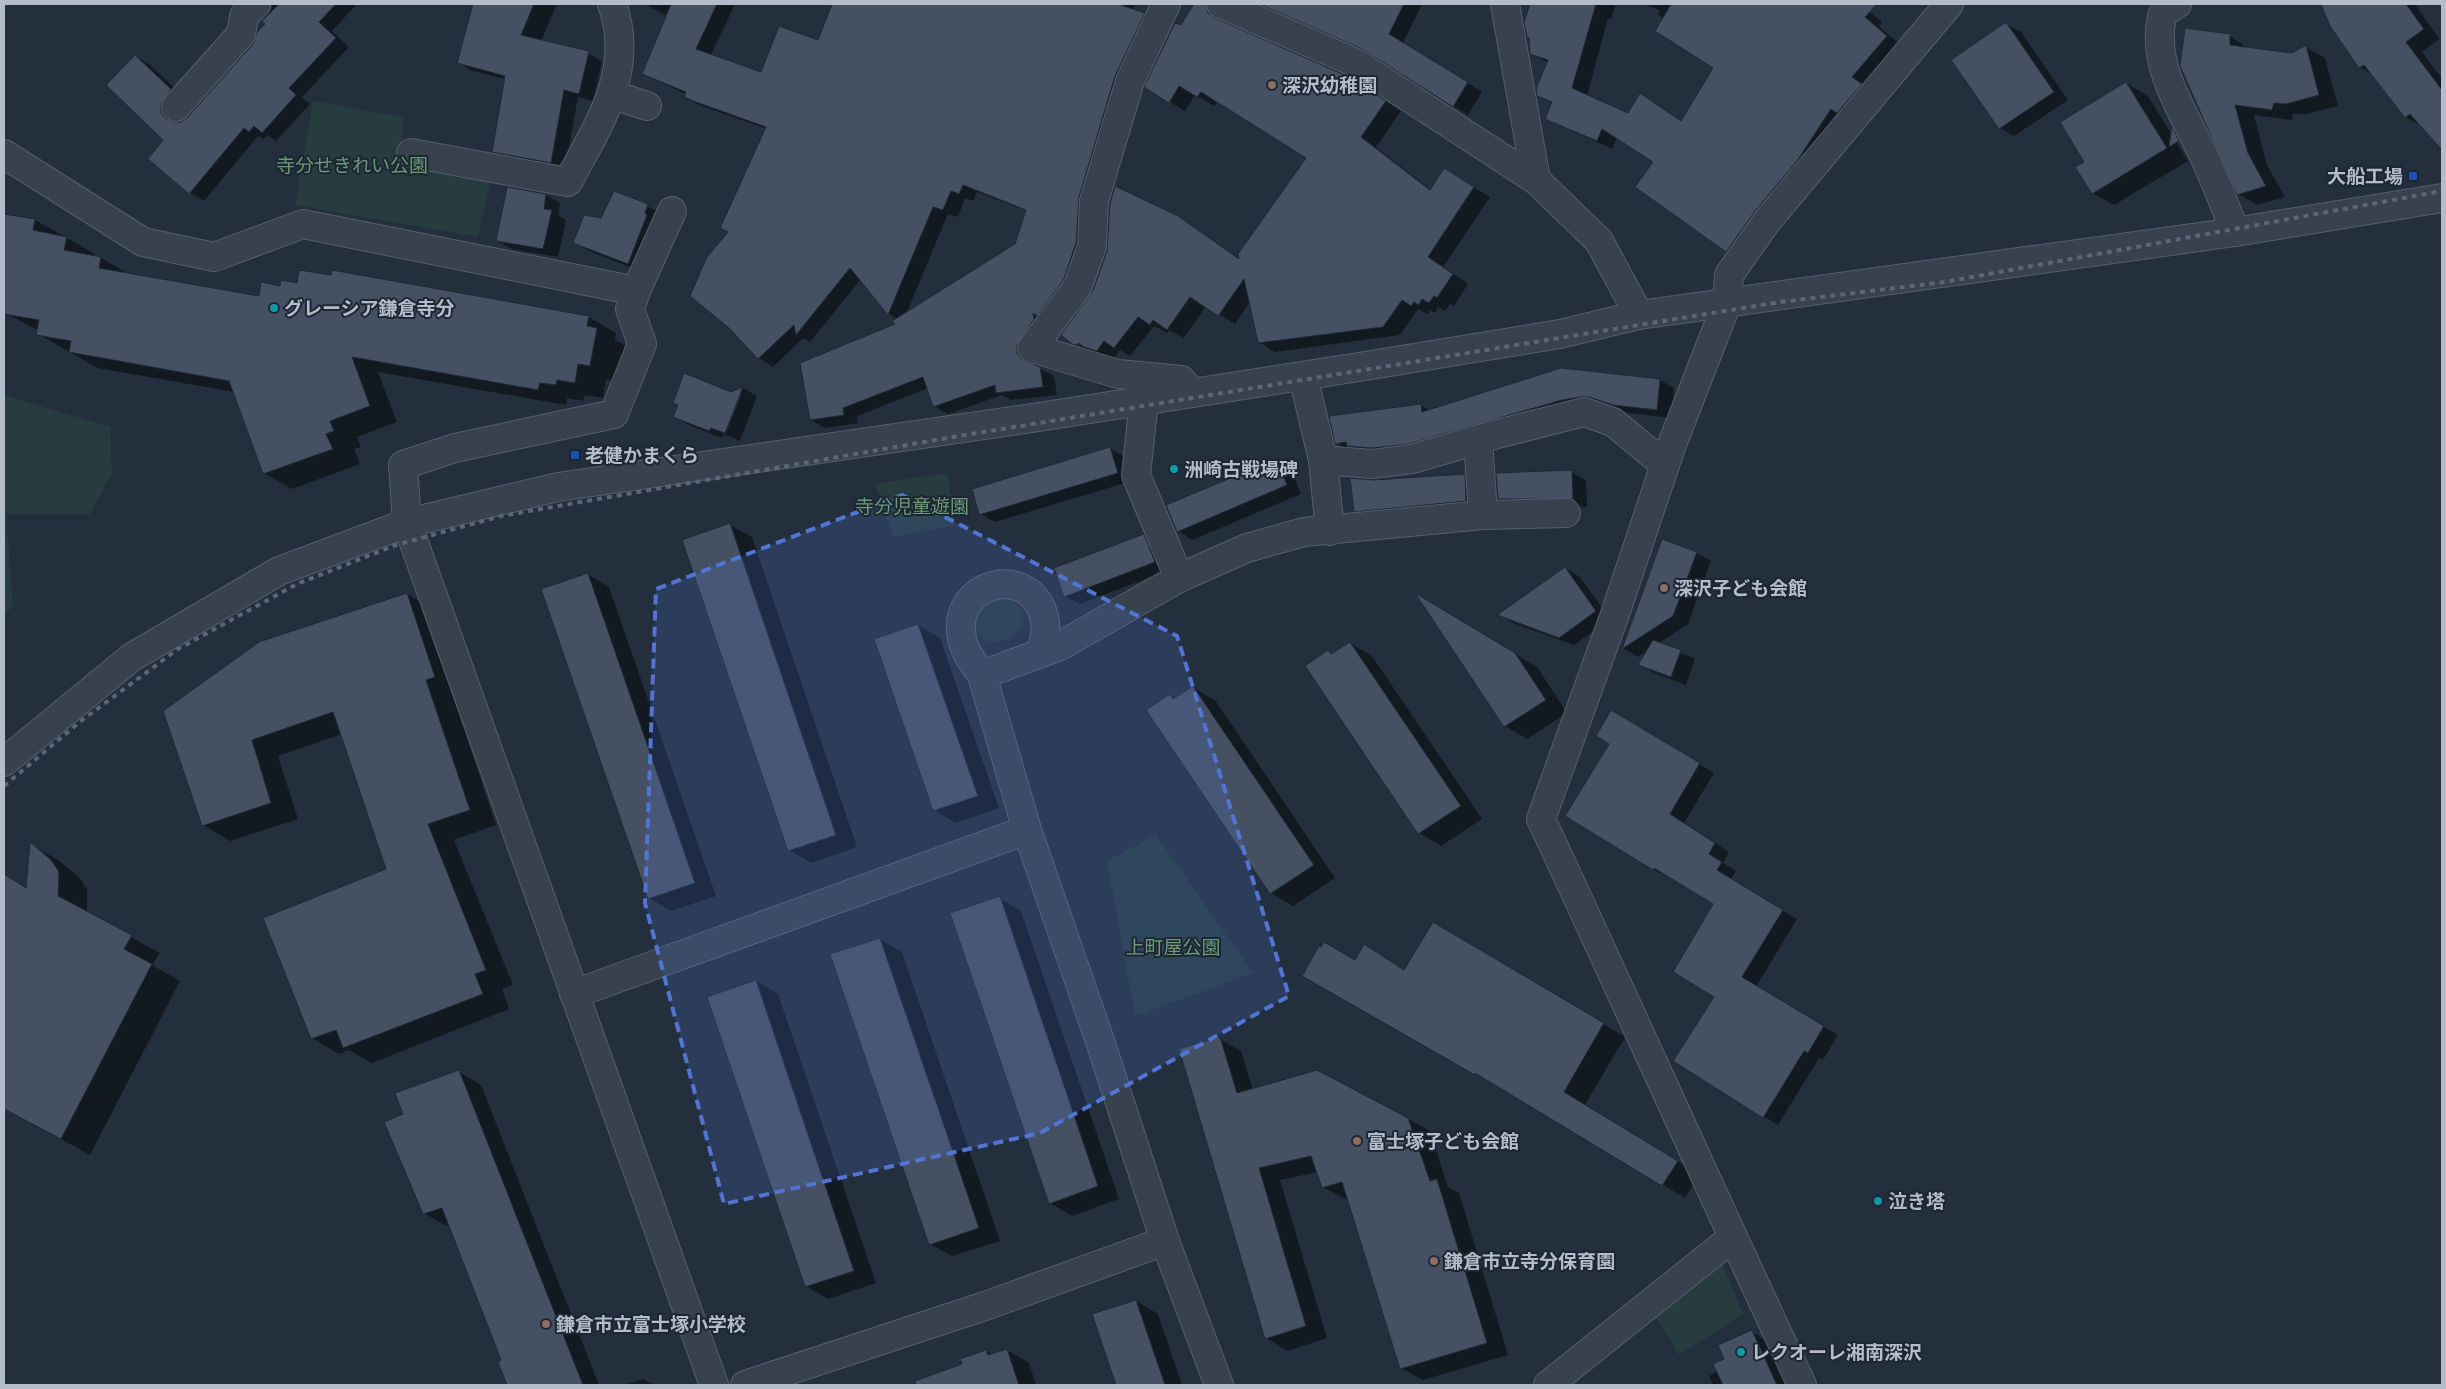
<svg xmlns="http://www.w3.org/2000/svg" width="2446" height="1389" viewBox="0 0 2446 1389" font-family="'Space Grotesk','Noto Sans JP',sans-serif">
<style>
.green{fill:#263c3f}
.shadow{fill:#0007;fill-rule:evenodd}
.building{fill:#455162;stroke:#1f2835}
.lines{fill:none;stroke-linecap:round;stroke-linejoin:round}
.minor-casing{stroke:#565f6c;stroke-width:30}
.minor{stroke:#38414e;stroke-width:28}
.rail{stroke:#5a6575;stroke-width:4;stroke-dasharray:5 5;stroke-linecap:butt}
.marked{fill:#5274d3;fill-opacity:0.2;stroke:#5274d3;stroke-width:4;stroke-dasharray:10 6;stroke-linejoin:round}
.education-dot{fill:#8d6e63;stroke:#1d2633;stroke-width:2}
.transit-dot{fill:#1a4fb4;stroke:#1d2633;stroke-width:2}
.culture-dot{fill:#0f9aa8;stroke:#1d2633;stroke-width:2}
.labels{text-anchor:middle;stroke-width:4;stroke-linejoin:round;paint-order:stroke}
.poi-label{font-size:19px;font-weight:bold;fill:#b4bcc9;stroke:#1d2633;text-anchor:start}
.park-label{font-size:19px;fill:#6b9a76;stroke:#1d2633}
</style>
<rect width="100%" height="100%" fill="#242f3e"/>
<g class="green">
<path d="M313 101 404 117 400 159 491 179 478 237 295 205Z"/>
<path d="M4 395 110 427 112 473 90 514H6L13 606 4 615Z"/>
<path d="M947 473 955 525 893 537 875 484Z"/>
<path d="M1000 599C1050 608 1010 649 987 641 981 638 976 633 971 628L972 620 988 601Z"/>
<path d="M1156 835 1253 973 1135 1016 1107 861Z"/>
<path d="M1722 1262 1743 1314 1679 1355 1656 1317Z"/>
</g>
<g class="shadow">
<path d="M272 4H357L332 31 349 47 302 97 310 104 276 141 267 135 264 139 258 136 204 201 190 193 165 140 135 56 149 64 185 98 175 112V120L177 123H181L188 118 254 45 266 24 263 21 272 9Z"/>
<path d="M474 4H557L541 41 588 53 602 61 593 101 578 97 565 170 507 160 493 151 506 79 472 71 458 62Z"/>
<path d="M649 4H735L711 55 762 74 819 42 832 4H907L899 119 983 28 991 4H1135L1133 10 1158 22 1090 251 1030 353 1033 365 1054 376 1057 395 1011 400 1002 395 948 414 934 406 928 388 857 416 858 423 825 428 811 420 897 325V319L889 314 861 279 810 342 803 338 773 367 759 358 730 327 767 129 699 105 685 97 686 94 643 74 667 16 648 6ZM977 192 1027 211 1016 245 906 314 948 214 958 217 965 198 973 201Z"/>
<path d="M1258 4H1422L1403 43 1482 92 1468 115 1373 54Z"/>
<path d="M1531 4H1616L1611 19 1608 18 1587 96 1628 114 1655 103 1682 122 1715 67 1658 14 1660 11 1645 4H1860L1882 22 1879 27 1901 45 1741 259 1637 187 1654 162 1617 137 1612 149 1547 119 1553 104 1538 95 1548 63 1531 53V38L1525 22Z"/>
<path d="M2322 4H2415L2439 39 2422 52 2442 79V148L2422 126 2405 117 2374 76 2360 67 2331 26Z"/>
<path d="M1209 16 1365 88 1401 111 1376 147 1431 190 1460 179 1490 197 1443 267 1468 284 1454 306 1450 304 1445 311 1438 307 1435 313 1430 310 1428 314 1418 309 1400 335 1275 352 1259 342 1250 302 1235 324 1206 306 1184 338 1169 330 1167 333 1154 326 1130 356 1120 350 1113 360 1094 352 1093 353 1077 344 1094 292 1177 217 1240 259 1308 158 1217 101 1214 106 1195 95 1185 111 1170 102 1182 26Z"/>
<path d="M2006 24 2021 32 2068 100 2014 136 2000 128Z"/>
<path d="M2230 36 2249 49 2292 54 2306 47 2325 58 2338 106 2306 114H2293L2292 120 2254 115 2267 165 2285 197 2258 205 2238 194 2181 65Z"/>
<path d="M2126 83 2148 96 2188 161 2114 205 2092 193 2086 162Z"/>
<path d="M615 192 662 213 643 272 589 251 574 242 602 220Z"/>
<path d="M546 195 560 203 558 215 566 220 558 257 512 249 497 241Z"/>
<path d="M4 215 35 220 95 254 94 257 101 258 129 274 260 298 281 288 589 317 616 333 615 340 625 345 618 382 606 379 603 398 585 395 583 401 567 398 566 405 378 372 397 422 357 437 361 447 354 449 360 464 292 489 264 473 234 392 98 368 38 334V330L5 313Z"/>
<path d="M1660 380 1674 388 1671 418 1629 413 1605 405 1424 451 1351 452 1336 443 1421 405 1430 411Z"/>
<path d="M743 388 757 396 740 441 726 435 724 438 741 396H738L722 438 689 425 675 417 679 405Z"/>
<path d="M1110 448 1125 457 1132 481 995 522 981 514Z"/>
<path d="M1276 461 1291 469 1301 494 1192 540 1178 531Z"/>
<path d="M1571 472 1586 480 1587 507H1514L1499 498Z"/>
<path d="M1464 475 1479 484 1481 509 1370 519 1355 511 1374 481Z"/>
<path d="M730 525 752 537 857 847 811 863 789 850Z"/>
<path d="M1143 535 1158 544 1169 570 1080 604 1065 596Z"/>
<path d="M1663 540 1696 553 1711 561 1688 624 1659 643 1695 659 1686 685 1654 673 1640 665 1649 650 1638 657 1624 649Z"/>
<path d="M1565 568 1580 577 1610 619 1574 645 1513 623 1499 615Z"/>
<path d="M587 574 609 587 716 896 671 911 649 898Z"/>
<path d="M407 594 435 610 462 692 453 696 496 825 454 840 513 985 502 989 509 1009 372 1063 349 1050 339 1054 312 1038 388 870 342 734 278 756 298 819 230 841 203 825 165 712Z"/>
<path d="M1437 607 1537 667 1567 713 1527 739 1505 726Z"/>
<path d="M918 625 940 638 999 808 956 823 934 810Z"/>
<path d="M1350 643 1372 656 1482 819 1441 846 1419 833 1328 652 1333 655Z"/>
<path d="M1193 688 1215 700 1335 878 1293 906 1271 893 1148 710 1170 695 1176 699Z"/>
<path d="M1612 712 1714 773 1684 823 1729 852 1723 863 1736 871 1731 879 1797 919 1756 987 1838 1035 1823 1060 1819 1058 1778 1125 1763 1116 1716 997 1715 903 1669 875 1668 877 1653 869 1611 744Z"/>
<path d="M31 845 58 860 80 878 87 890V913L160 953 152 965 180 981 90 1155 4 1108V875L28 889Z"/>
<path d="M999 898 1021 911 1119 1199 1072 1216 1050 1203Z"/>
<path d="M1455 936 1625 1037 1585 1105 1699 1174 1685 1198 1498 1085 1304 975 1356 961 1386 959 1405 970Z"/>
<path d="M880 939 902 952 1000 1241 952 1256 930 1244Z"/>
<path d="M756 981 778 994 876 1283 828 1299 806 1286Z"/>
<path d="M1220 1039 1241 1051 1253 1090 1408 1119 1430 1131 1448 1187 1459 1193 1508 1355 1423 1380 1401 1368 1348 1198 1345 1199 1323 1187 1318 1172 1280 1180 1327 1338 1288 1351 1266 1338Z"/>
<path d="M459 1072 481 1085 599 1385H508L499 1363 503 1361 450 1224 446 1226 424 1213 405 1115Z"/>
<path d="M1136 1301 1158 1314 1182 1385H1117L1094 1315Z"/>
<path d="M1752 1332 1791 1355 1805 1385H1713L1709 1376 1718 1371Z"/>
<path d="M1007 1350 1029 1363 1036 1385H971L962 1359 986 1351 993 1355Z"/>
<path d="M643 1379 655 1385H623Z"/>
</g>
<g class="building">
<path d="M279 4H336L319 22 336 38 289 88 296 95 262 133 254 126 249 132 244 128 189 194 148 159 163 140 106 85 135 55 171 89 161 104V112L165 118 173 122H181L188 117 253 44 257 32 265 24 262 21Z"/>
<path d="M473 4H534L521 35 589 51 579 94 564 90 551 163 492 152 505 76 457 63Z"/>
<path d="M671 4H717L696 49 761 72 779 26 818 40 832 4H1118L1145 13 1115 76 1079 197 1076 243 1064 279 1037 316 1033 313 1034 319 1017 345V353L1021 359 1040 367 1043 387 996 393 995 385 933 407 923 377 843 408 844 415 810 420 800 363 895 324 892 321 1015 244 1026 210 963 185 959 194 951 191 943 210 933 207 888 315 850 268 796 335 794 325 758 359 729 328 690 296 707 257 728 232 720 228 766 127 696 102 684 97 686 92 642 74Z"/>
<path d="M1194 4H1206L1208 13 1215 18 1349 77 1386 101 1361 137 1430 190 1444 168 1474 187 1428 257 1453 274 1437 298 1434 296 1429 303 1422 299 1419 305 1414 302 1411 306 1402 300 1383 327 1258 343 1244 279 1218 316 1190 297 1167 330 1153 320 1150 325 1138 317 1114 348 1104 341 1097 351 1084 347 1078 343 1076 345 1072 344 1061 335 1093 291 1107 251 1110 204 1115 186 1178 216 1239 259 1238 254 1306 158 1201 92 1197 97 1179 86 1169 103 1144 87 1175 23 1181 25Z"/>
<path d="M1259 4H1404L1389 34 1468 82 1453 107 1362 49Z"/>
<path d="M1530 4H1596L1572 88 1628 113 1640 93 1681 121 1713 68 1655 31 1671 4H1877L1865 17 1887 36 1852 77 1862 84 1837 113 1831 109 1797 161 1755 211 1726 252 1635 187 1653 162 1602 129 1597 141 1545 119 1552 102 1537 96 1536 89 1548 60 1530 54 1529 38 1527 37 1524 22Z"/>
<path d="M2321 4H2406L2424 29 2406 42 2442 90V150L2410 114 2405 118 2364 65 2359 68 2330 26Z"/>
<path d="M2006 22 2054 92 1999 129 1951 60Z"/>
<path d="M2185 28 2230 34V45L2292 53 2306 45 2319 95 2286 104 2274 103 2272 110 2235 105 2248 153 2266 186 2237 195 2180 66Z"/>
<path d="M2126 82 2167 148 2092 194 2075 167 2084 162 2060 122Z"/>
<path d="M2172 126 2179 141 2169 147Z"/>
<path d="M507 187 546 194 544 209 552 210 543 249 496 241Z"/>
<path d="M614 191 648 204 645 213 647 215 628 264 573 243 584 215 601 218Z"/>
<path d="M4 214 35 219 33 230 67 237 64 250 101 257 99 268 259 296 261 282 280 286 281 280 297 283 299 270 331 275 332 270 589 316 587 326 597 328 590 366 578 364 575 383 557 380 556 385 540 383 538 390 352 357 370 406 330 421 334 431 326 434 333 449 263 474 229 381 69 352 71 341 36 335 39 320 4 314Z"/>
<path d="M1561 368 1660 379 1657 410 1613 405 1589 397H1580L1562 400 1409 444 1372 448 1347 446 1346 442 1335 444 1329 416 1421 404 1422 412Z"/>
<path d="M684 373 731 392 743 387 725 433 711 428 709 431 673 417 678 405 673 403Z"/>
<path d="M1110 447 1118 473 979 515 972 489Z"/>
<path d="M1276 459 1287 485 1177 532 1166 505Z"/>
<path d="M1572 470 1573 499H1498L1496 473Z"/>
<path d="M1465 474 1466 501 1354 512 1350 478 1374 480Z"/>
<path d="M730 523 836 835 788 851 682 540Z"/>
<path d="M1144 534 1155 562 1064 597 1054 568Z"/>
<path d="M1662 539 1697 552 1673 616 1622 649Z"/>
<path d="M1565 567 1596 611 1559 638 1497 615Z"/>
<path d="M588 573 695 883 648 899 541 589Z"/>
<path d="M407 593 435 677 426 680 470 810 428 824 486 970 475 974 483 994 343 1048 336 1030 311 1039 263 918 386 869 333 712 252 740 271 803 202 826 163 711 259 642Z"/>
<path d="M1415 593 1515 653 1546 700 1504 727Z"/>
<path d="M918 624 978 796 933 811 874 639Z"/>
<path d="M1653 640 1681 650 1671 677 1638 665Z"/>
<path d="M1350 642 1461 806 1418 834 1305 666 1328 650 1331 654Z"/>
<path d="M1193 686 1314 865 1270 894 1146 710 1170 694 1173 699Z"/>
<path d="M1611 710 1700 763 1670 814 1715 843 1709 854 1722 862 1717 870 1783 910 1742 977 1824 1026 1808 1053 1804 1051 1763 1118 1673 1061 1714 997 1673 972 1713 904 1654 868 1653 870 1565 816 1609 744 1596 736Z"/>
<path d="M30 842 51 860 59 872 58 896 132 935 124 949 152 964 61 1139 4 1109V874L26 888Z"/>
<path d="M1000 896 1098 1186 1049 1204 950 913Z"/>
<path d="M1433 922 1604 1023 1564 1092 1678 1161 1662 1186 1475 1073V1075L1302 976 1319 946 1321 947 1324 942 1355 960 1364 944 1404 970Z"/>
<path d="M880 938 979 1228 929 1245 830 954Z"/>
<path d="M756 980 854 1271 805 1287 707 997Z"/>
<path d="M1220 1037 1237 1093 1317 1070 1408 1118 1430 1181 1437 1179 1487 1343 1400 1369 1342 1182 1322 1188 1311 1156 1259 1168 1306 1326 1265 1339 1179 1049Z"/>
<path d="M459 1070 583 1385H507L498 1362 501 1360 442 1208 423 1214 384 1122 403 1114 395 1093Z"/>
<path d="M1136 1300 1165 1385H1116L1092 1314Z"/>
<path d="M1752 1330 1777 1385H1723L1713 1364 1724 1359 1718 1345Z"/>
<path d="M1007 1349 1019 1385H916L915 1381 962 1364 960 1359 986 1350 988 1355Z"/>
</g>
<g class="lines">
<defs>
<g id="minor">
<path d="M1166 4 1130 81 1094 201 1092 246 1078 286 1032 348 1118 374 1181 380 1192 393"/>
<path d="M1221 4 1356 63 1536 180 1599 241 1639 315"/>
<path d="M1505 4 1536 180"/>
<path d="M2177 4 2163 13C2149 63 2183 111 2203 154 2215 179 2225 206 2235 232"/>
<path d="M613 95 647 106"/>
<path d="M176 107 241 34 244 16 256 4"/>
<path d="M411 153 568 182C598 125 636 71 612 4"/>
<path d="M4 154 143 242 214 257 303 224 636 291 630 309 642 344 614 414 455 448 403 465 407 523 714 1385"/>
<path d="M636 291 672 211"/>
<path d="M1303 376 1323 460 1330 531"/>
<path d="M1144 401 1136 475 1179 578"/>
<path d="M1478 440 1483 515"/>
<path d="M1323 460 1372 464 1412 459 1497 434 1584 412 1613 422 1665 465"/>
<path d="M1042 652C1043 643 1047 631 1045 622 1035 561 950 580 962 638 964 652 974 664 982 675L1060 646 1179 578 1247 548 1304 532 1483 515 1566 513"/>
<path d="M982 675 1027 830 1100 1041 1165 1241 1219 1385"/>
<path d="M4 762 132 657 279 571 407 523 558 487 1026 419 1359 367 1560 334 1639 315 2235 232 2442 198"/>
<path d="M574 994 1027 830"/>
<path d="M745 1385 985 1306 1165 1241"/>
<path d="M1548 1385 1732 1238"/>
<path d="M1802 1385C1713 1197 1629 1007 1541 819L1615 614 1671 447 1727 303 1729 275 1767 221 1949 4"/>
</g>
</defs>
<use href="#minor" class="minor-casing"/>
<use href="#minor" class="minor"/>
<path class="rail" d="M4 786 81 721 178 649 297 584 396 545 501 516 947 438 1780 302 1945 282 2442 191"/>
</g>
<path class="marked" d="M902 495 1177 636 1289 996 1040 1133 724 1204 645 903 656 589Z"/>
<g class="education-dot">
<circle cx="1272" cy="85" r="5"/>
<circle cx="1664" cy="588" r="5"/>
<circle cx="1357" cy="1141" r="5"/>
<circle cx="1434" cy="1261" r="5"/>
<circle cx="546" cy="1324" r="5"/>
</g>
<g class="transit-dot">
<rect x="2408" y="171" width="10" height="10" rx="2.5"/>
<rect x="570" y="450" width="10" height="10" rx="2.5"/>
</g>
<g class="culture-dot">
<circle cx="274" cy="308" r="5"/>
<circle cx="1174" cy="469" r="5"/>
<circle cx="1878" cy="1201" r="5"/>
<circle cx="1741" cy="1352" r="5"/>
</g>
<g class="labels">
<g class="poi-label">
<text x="1282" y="92">深沢幼稚園</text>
<text x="2403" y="183" text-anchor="end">大船工場</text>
<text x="284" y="315">グレーシア鎌倉寺分</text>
<text x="585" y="462">老健かまくら</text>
<text x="1184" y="476">洲崎古戦場碑</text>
<text x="1674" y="595">深沢子ども会館</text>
<text x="1367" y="1148">富士塚子ども会館</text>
<text x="1888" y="1208">泣き塔</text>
<text x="1444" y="1268">鎌倉市立寺分保育園</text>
<text x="556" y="1331">鎌倉市立富士塚小学校</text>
<text x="1751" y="1359">レクオーレ湘南深沢</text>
</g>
<g class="park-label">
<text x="352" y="172">寺分せきれい公園</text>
<text x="912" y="513">寺分児童遊園</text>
<text x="1173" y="954">上町屋公園</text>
</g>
</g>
<rect width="2446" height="1389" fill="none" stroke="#b4bcc9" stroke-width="10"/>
</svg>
